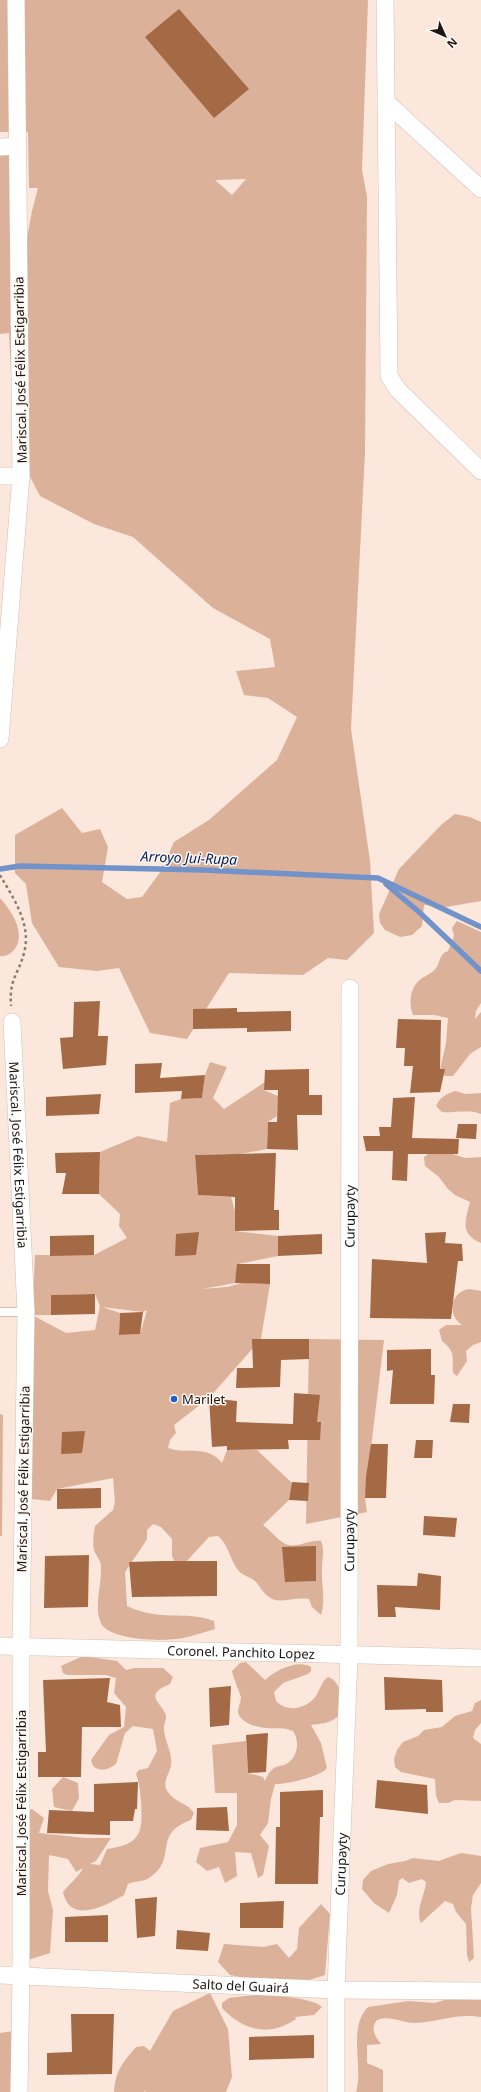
<svg xmlns="http://www.w3.org/2000/svg" width="481" height="2092" viewBox="0 0 481 2092" font-family="'Noto Sans',sans-serif">
<style>
.green{fill:#dbb19a;fill-rule:evenodd}
.lines{fill:none;stroke-linecap:round;stroke-linejoin:round}
.stream{stroke:#7193ca;stroke-width:5.5}
.building{fill:#a46945}
.service-casing{stroke:#d3c0b5;stroke-width:10}
.minor-casing{stroke:#d3c0b5;stroke-width:18}
.path{stroke:#8a7d76;stroke-width:2.5;stroke-dasharray:3 3;stroke-linecap:butt}
.service{stroke:#fff;stroke-width:8}
.minor{stroke:#fff;stroke-width:17}
.poi-dot{fill:#1d61cd;stroke:#fff7f2;stroke-width:1.5}
.labels{text-anchor:middle;stroke-width:3;stroke-linejoin:round;paint-order:stroke}
.street-label{font-size:13px;fill:#1c1512;stroke:#fff7f2}
.poi-label{font-size:13px;fill:#1c1512;stroke:#fff7f2;text-anchor:start}
.water-label{font-size:14px;font-style:italic;fill:#002364;stroke:#fff7f2}
</style>
<rect width="100%" height="100%" fill="#fbe7dc"/>
<g class="green">
<path d="M0 0H368L362 170 367 197 365 452 351 729 370 861 374 933 347 960 328 958 303 975 229 973 187 1039 150 1033 119 968 97 971 59 967 32 923 26 884 15 873V835L62 808 82 833 100 829 108 847 102 882 127 899 142 897 161 871 174 842 209 820 277 760 297 717 268 698 244 695 236 671 275 667 270 639 213 608 133 537 94 524 40 496 15 448 9 333 0 334V148L12 151 10 329 32 211 38 188H29L28 132H0ZM246 179 232 195 215 180Z"/>
<path d="M455 814 470 817 481 822V901L446 907 424 905 422 926 412 935 400 937 385 930 380 923 379 914 399 869 442 824Z"/>
<path d="M0 898C11 910 27 934 14 950 10 954 5 957 0 956Z"/>
<path d="M457 921 481 932V1003L476 1011 475 1019 481 1012V1047L470 1054 453 1076H445L440 1070 446 1043 448 1018 434 1015H413C408 1003 410 986 422 978 427 975 433 973 436 968 441 961 439 954 448 951L454 936 452 928Z"/>
<path d="M210 1062 227 1067 213 1098 224 1109 265 1082 264 1090 278 1096 277 1116 268 1122 267 1149 240 1154 195 1155 198 1195 231 1197 235 1211V1231L278 1236V1256L238 1264 235 1283 202 1289 227 1287 242 1283 270 1284 261 1339 209 1398 174 1425 176 1433 170 1440 168 1448C187 1455 208 1444 222 1463L227 1450H257L292 1483 289 1500 263 1525C270 1530 275 1537 282 1542 294 1551 308 1539 321 1541 325 1551 322 1558 322 1568 321 1584 326 1599 321 1615L312 1607 309 1599C296 1597 285 1602 275 1600 266 1597 262 1590 257 1583 253 1578 246 1577 241 1573 230 1563 230 1546 218 1536L209 1537 185 1563 176 1564 172 1556V1539L161 1527 153 1524 147 1530V1539L142 1547 125 1572 127 1606C160 1622 185 1610 214 1621L215 1629C204 1632 193 1636 183 1638 165 1642 106 1641 100 1621 94 1603 102 1585 101 1567 101 1560 96 1556 94 1550 92 1542 94 1534 95 1526L113 1510 115 1502 113 1478 57 1489 50 1501 23 1498 35 1255H94L127 1238 119 1226 120 1214 99 1194 100 1152 138 1136 167 1142 170 1103 181 1099 202 1098 205 1075ZM95 1294 100 1306 95 1330 66 1333 32 1315H51L52 1295ZM102 1307 143 1312 147 1310 140 1334 119 1335 120 1313Z"/>
<path d="M456 1091 465 1094 481 1093V1114C470 1109 454 1113 442 1112L436 1106C441 1096 446 1094 456 1091Z"/>
<path d="M440 1150 465 1158 481 1157V1243C460 1234 465 1221 470 1202L455 1195 448 1189 438 1176 425 1166 424 1157 431 1152Z"/>
<path d="M469 1289 481 1291V1342L473 1345 466 1351 467 1361 457 1376 453 1373C452 1357 456 1352 442 1341L439 1330 446 1325H462C447 1315 450 1292 469 1289Z"/>
<path d="M309 1339 384 1340 365 1498 367 1512 306 1524Z"/>
<path d="M0 1414 3 1415 2 1536H0Z"/>
<path d="M83 1656 117 1661 126 1670 135 1668H163L173 1677 170 1684C144 1695 159 1700 166 1715 167 1720 163 1724 164 1730 165 1742 173 1753 171 1766 169 1775 161 1783 168 1792 175 1803 188 1803 194 1813L191 1820C151 1834 179 1859 149 1878 143 1882 135 1881 128 1884L124 1895C105 1906 70 1925 63 1892 70 1883 78 1878 83 1868L76 1872 68 1859 49 1855 48 1891 53 1910 50 1953 28 1960 25 1812 32 1809 44 1818 39 1833 85 1838H111L96 1861 90 1864 100 1865 107 1849C141 1844 143 1833 141 1802 140 1792 140 1784 136 1774L139 1770 148 1768 157 1751 153 1729 133 1726 125 1733 116 1764C109 1769 101 1773 93 1766L91 1760 109 1735 124 1727 126 1707 114 1693 116 1678 106 1675H67L63 1673 61 1666Z"/>
<path d="M246 1662 265 1680C276 1670 297 1659 311 1667V1671L308 1674 283 1683 274 1692 276 1701C288 1713 306 1709 316 1696 320 1690 321 1682 328 1677 341 1680 347 1707 337 1717 331 1723 319 1724 311 1725L321 1743 327 1768C322 1776 285 1785 275 1784L271 1799 268 1823 260 1835 269 1846 263 1875 258 1878 251 1853 235 1852 237 1876 225 1883 219 1867 207 1871 196 1862 200 1848 228 1842 237 1825V1793H215L212 1745 246 1741 248 1773 263 1777 265 1781C266 1778 270 1770 274 1768 277 1766 283 1766 286 1764 298 1758 300 1741 293 1731 284 1727 275 1729 266 1728 258 1728 239 1722 238 1712 238 1707 241 1702 241 1697 240 1693 233 1677 232 1671L240 1663Z"/>
<path d="M481 1700V1723L475 1730 473 1738 481 1744V1801L455 1800 448 1803H439L436 1796 435 1779 401 1772 395 1767 394 1759 397 1750 403 1742 418 1736 424 1730 442 1727 455 1716 472 1711 475 1703Z"/>
<path d="M63 1777 78 1783 79 1798 72 1811 54 1807 52 1789Z"/>
<path d="M461 1853 481 1856V1883L473 1895 471 1908 474 1958 469 1962 467 1955 466 1924 456 1912 453 1904 445 1901 421 1923C415 1909 425 1896 426 1882L422 1879 409 1883 402 1878 399 1881 397 1895 389 1913 374 1903 362 1889 363 1880 371 1871 388 1864 405 1861 413 1858 439 1861Z"/>
<path d="M321 1904 330 1914 325 1975 303 1982 255 1980 230 1975 218 1962 224 1944 263 1947 277 1944 289 1958 297 1949 299 1928Z"/>
<path d="M210 1993 228 2029 232 2077 226 2092H145L144 2090V2092H114C116 2069 122 2064 136 2047L144 2046 150 2051 173 2011Z"/>
<path d="M254 1995C269 1995 312 1997 322 2007L314 2015 295 2017 296 2019C269 2038 243 2030 222 2008V2003L229 1998Z"/>
<path d="M454 1997H481V2017C456 2013 435 2023 413 2023 401 2022 389 2015 377 2020 370 2029 375 2036 381 2044L367 2045V2063L383 2070V2092H356C364 2066 347 2029 368 2007L409 2001 435 2003Z"/>
<path d="M21 2030 20 2092H0V2033Z"/>
</g>
<g class="lines">
<g class="stream">
<path d="M0 869 20 866 204 870 378 878 481 927"/>
<path d="M386 884 419 912 481 971"/>
</g>
</g>
<g class="building">
<path d="M179 9 249 89 214 118 145 37Z"/>
<path d="M100 1001 98 1036H108L106 1065 63 1069 60 1038 73 1037 74 1002Z"/>
<path d="M237 1008V1012L291 1011V1031L247 1032V1028L193 1029V1009Z"/>
<path d="M398 1019 441 1020 440 1069H445L440 1092 410 1093 413 1066H404L405 1048H396Z"/>
<path d="M162 1063 160 1078 205 1075 202 1098 181 1099 182 1091 135 1093V1064Z"/>
<path d="M309 1069V1095H322V1115H297L298 1150 267 1149 268 1122H277L278 1090H264L265 1070Z"/>
<path d="M101 1094 99 1114 46 1116V1097Z"/>
<path d="M415 1097 412 1138 459 1139 458 1154H408L407 1181 392 1180 393 1151H366L363 1136H380L379 1127H391L393 1098Z"/>
<path d="M458 1124H477L476 1139 456 1138Z"/>
<path d="M100 1152 99 1194H62L66 1173H56L55 1153Z"/>
<path d="M276 1153 274 1210H279V1230L235 1231V1197L198 1195 195 1155Z"/>
<path d="M199 1232 196 1255 175 1256 176 1234Z"/>
<path d="M446 1232 445 1243 462 1244 463 1261H458L451 1319 370 1318 372 1259 427 1263 425 1233Z"/>
<path d="M322 1234V1254L278 1256V1236Z"/>
<path d="M94 1235V1255L50 1256V1236Z"/>
<path d="M237 1264H270V1284L235 1283Z"/>
<path d="M95 1294V1314L51 1315V1295Z"/>
<path d="M143 1312 140 1334 119 1335 120 1313Z"/>
<path d="M252 1339H309V1359L281 1360 280 1387 236 1388 237 1368H253Z"/>
<path d="M431 1349V1375H435L434 1404H390L393 1370 387 1371V1350Z"/>
<path d="M294 1393 320 1395 317 1422H321L320 1440H288L289 1449 227 1450V1446L212 1447 209 1398 237 1401 236 1422 293 1424Z"/>
<path d="M453 1404H470L469 1423 450 1422Z"/>
<path d="M85 1431 82 1453 61 1454 62 1432Z"/>
<path d="M416 1440H433L432 1458H414Z"/>
<path d="M371 1444H388L386 1498H365L366 1477Z"/>
<path d="M292 1482 309 1483 308 1501 289 1500Z"/>
<path d="M101 1488V1508L57 1509V1489Z"/>
<path d="M424 1516 457 1518 455 1537 423 1535Z"/>
<path d="M316 1546V1581L285 1582 282 1547Z"/>
<path d="M89 1555 88 1607 44 1608 45 1556Z"/>
<path d="M162 1561H217V1596L132 1597 129 1562Z"/>
<path d="M418 1573 441 1576 440 1610 395 1607 396 1617H378L377 1585 417 1586Z"/>
<path d="M384 1677 442 1680 443 1712H426V1709L385 1710Z"/>
<path d="M110 1678 107 1702 120 1705 121 1727H82L81 1777H38V1752H46L43 1680Z"/>
<path d="M231 1686 229 1725 210 1727 209 1688Z"/>
<path d="M268 1733 266 1772 248 1773 246 1735Z"/>
<path d="M377 1780 427 1785 428 1814 375 1808Z"/>
<path d="M138 1782 137 1809H135L133 1821H110V1835L47 1833 49 1810 94 1812V1784Z"/>
<path d="M323 1790V1817H320L318 1884H275L276 1827H280V1792Z"/>
<path d="M227 1807 229 1831 196 1830 197 1808Z"/>
<path d="M157 1897 155 1936 137 1938 135 1899Z"/>
<path d="M284 1901 283 1928H240V1903Z"/>
<path d="M108 1915V1942H65V1917Z"/>
<path d="M177 1930 210 1933 208 1951 176 1949Z"/>
<path d="M71 2014H114L112 2074 47 2075V2053L72 2052Z"/>
<path d="M314 2035V2058L249 2060V2037Z"/>
</g>
<g class="lines">
<defs>
<path id="service" d="M0 1312H26"/>
<g id="minor">
<path d="M385 0 389 376 398 390 481 471"/>
<path d="M386 102 481 189"/>
<path d="M0 147 18 146"/>
<path d="M0 476H21"/>
<path d="M0 739 21 476 16 0"/>
<path id="s1" d="M12 1022 26 1312 21 1646V1976L19 2092"/>
<path id="s2" d="M0 1646 481 1658"/>
<path id="s3" d="M0 1975 336 1990 481 1991"/>
<path id="s4" d="M336 2092V1990L349 1656 350 988"/>
</g>
</defs>
<use href="#service" class="service-casing"/>
<use href="#minor" class="minor-casing"/>
<path class="path" d="M0 875C13 898 32 924 24 953 18 976 9 978 11 1006"/>
<use href="#service" class="service"/>
<use href="#minor" class="minor"/>
</g>
<circle class="poi-dot" cx="174" cy="1399" r="4"/>
<g class="labels">
<g class="street-label">
<text transform="translate(20 370) rotate(-91)" y="5">Mariscal. José Félix Estigarribia</text>
<text dy="5" stroke="none"><textPath href="#s1" startOffset="133">Mariscal. José Félix Estigarribia</textPath></text>
<text dy="5" stroke="none"><textPath href="#s4" startOffset="876">Curupayty</textPath></text>
<text transform="translate(23 1479) rotate(-89)" y="5">Mariscal. José Félix Estigarribia</text>
<text dy="5" stroke="none"><textPath href="#s4" startOffset="552">Curupayty</textPath></text>
<text dy="5" stroke="none"><textPath href="#s2" startOffset="241">Coronel. Panchito Lopez</textPath></text>
<text transform="translate(21 1803) rotate(-90)" y="5">Mariscal. José Félix Estigarribia</text>
<text dy="5" stroke="none"><textPath href="#s4" startOffset="228">Curupayty</textPath></text>
<text dy="5" stroke="none"><textPath href="#s3" startOffset="241">Salto del Guairá</textPath></text>
</g>
<g class="poi-label">
<text x="182" y="1404">Marilet</text>
</g>
<g class="water-label">
<text transform="translate(189 858) rotate(2)" y="5">Arroyo Jui-Rupa</text>
</g>
</g>
<g transform="translate(445 36) rotate(135)" stroke="#fff7f2" stroke-width="3" paint-order="stroke">
<path d="M0-3L7 15L0 10L-7 15Z" fill="#1c1512"/>
<text y="-6" font-size="11" font-weight="bold" text-anchor="middle" fill="#1c1512">N</text>
</g>
</svg>
